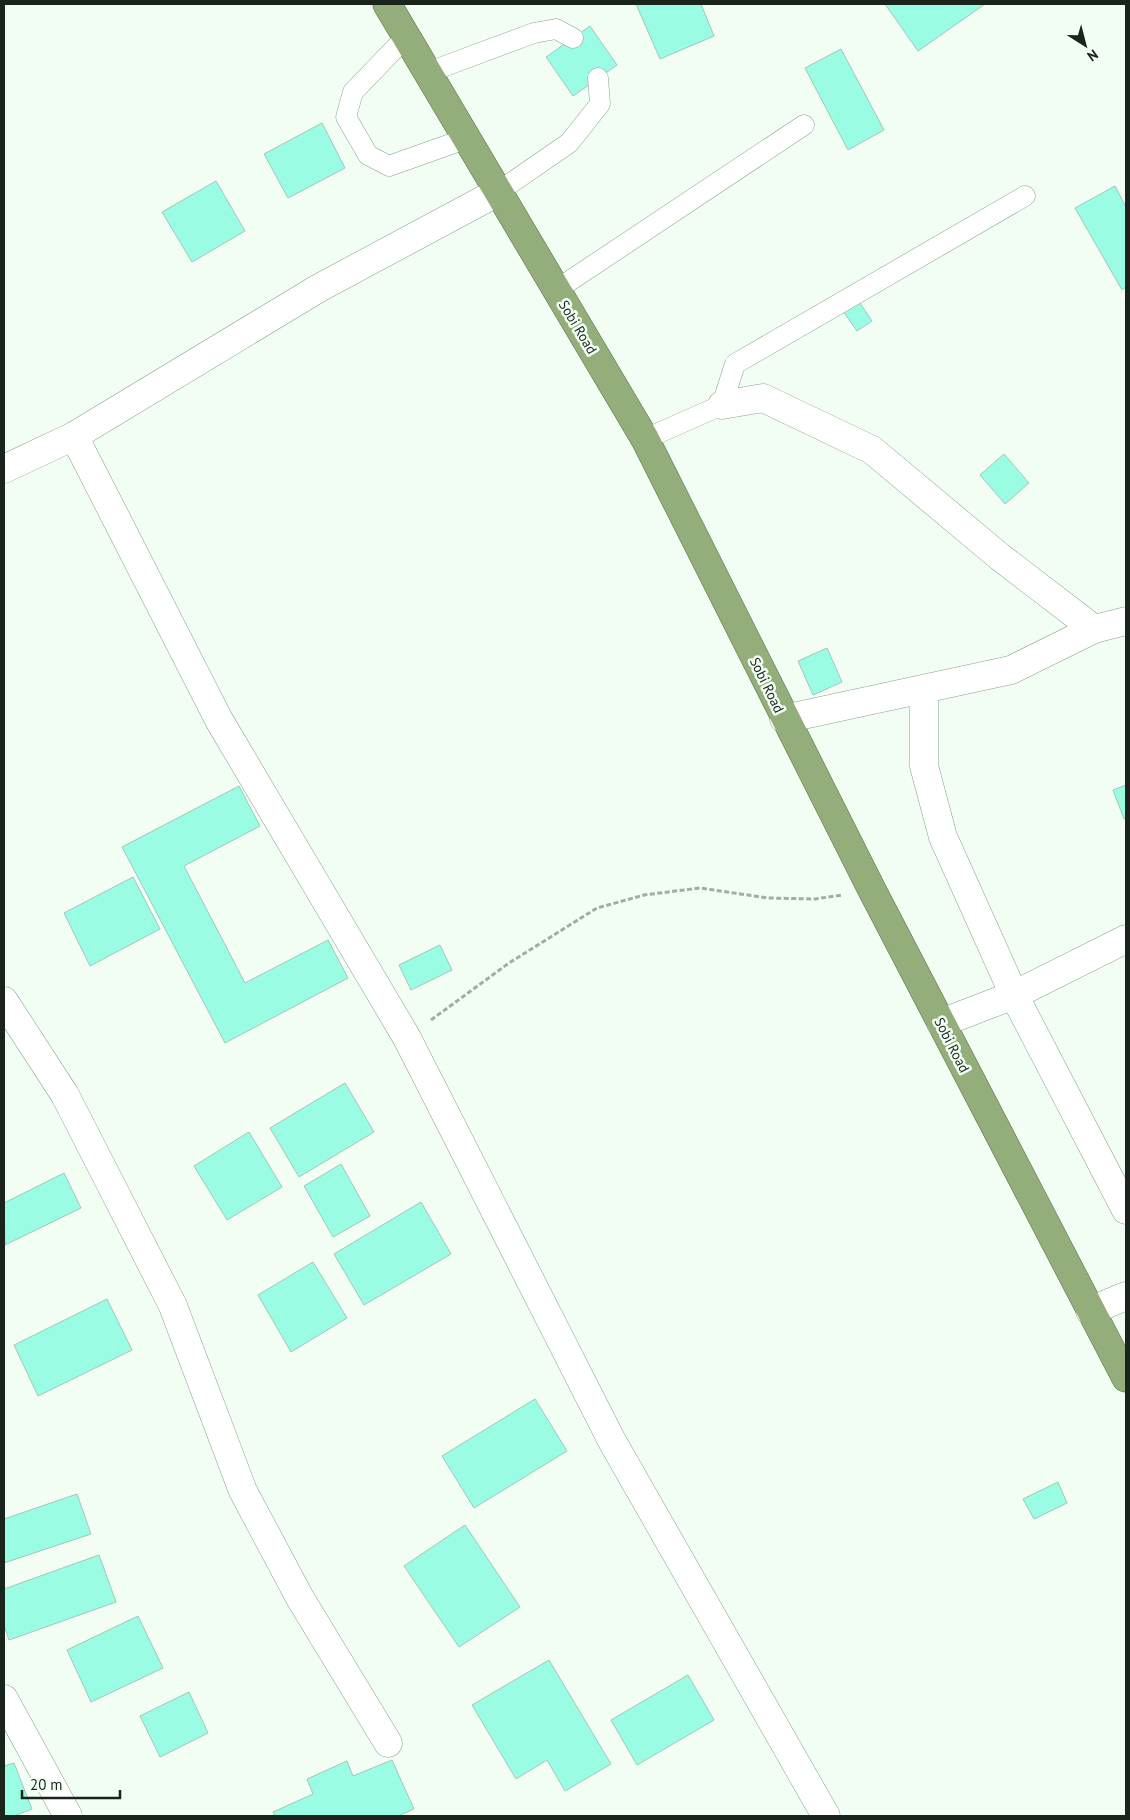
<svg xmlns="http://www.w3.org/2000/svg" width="1130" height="1820" viewBox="0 0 1130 1820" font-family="'PT Sans',sans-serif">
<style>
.building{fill:#9afce2;stroke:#a1c7bb}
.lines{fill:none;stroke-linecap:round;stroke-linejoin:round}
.service-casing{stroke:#87a38e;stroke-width:21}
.minor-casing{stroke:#87a38e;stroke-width:29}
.trunk-casing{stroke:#577143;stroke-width:29}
.path{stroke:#a1ada4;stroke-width:3;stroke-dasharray:5 2.5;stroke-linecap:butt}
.service{stroke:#fff;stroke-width:20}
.minor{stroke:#fff;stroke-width:28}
.trunk{stroke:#93ae7a;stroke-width:28}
.labels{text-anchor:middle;stroke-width:5;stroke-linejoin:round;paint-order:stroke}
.street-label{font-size:14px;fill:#19241c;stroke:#f2fef4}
</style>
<rect width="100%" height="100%" fill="#f2fef4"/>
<g class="building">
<path d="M636 4H701L714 36 660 59Z"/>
<path d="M885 4H985L918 51Z"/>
<path d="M590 26 617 65 573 96 546 57Z"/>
<path d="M841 49 884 130 848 150 805 68Z"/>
<path d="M322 123 345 168 288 198 264 154Z"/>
<path d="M216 181 245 231 192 262 162 212Z"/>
<path d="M1115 186 1126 207V287L1122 290 1075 208Z"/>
<path d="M858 300 872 321 857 331 843 311Z"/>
<path d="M1004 454 1029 483 1005 504 980 475Z"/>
<path d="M827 648 842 682 813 695 798 661Z"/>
<path d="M1126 785V818L1124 819 1113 790Z"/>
<path d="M239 786 260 826 184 866 245 983 328 940 348 978 225 1043 122 847Z"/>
<path d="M133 877 160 929 90 966 64 913Z"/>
<path d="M440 945 452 970 411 990 399 965Z"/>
<path d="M345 1083 374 1132 299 1177 270 1128Z"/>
<path d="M249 1132 282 1187 227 1220 194 1166Z"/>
<path d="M341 1164 370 1216 333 1237 304 1186Z"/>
<path d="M64 1173 81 1208 5 1245 4 1203Z"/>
<path d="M421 1202 451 1254 364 1305 334 1254Z"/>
<path d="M313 1262 347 1318 291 1352 258 1295Z"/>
<path d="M107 1299 132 1350 38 1396 14 1345Z"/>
<path d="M535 1399 567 1451 474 1508 442 1456Z"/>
<path d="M1058 1482 1067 1503 1034 1519 1023 1499Z"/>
<path d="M77 1494 91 1534 4 1563V1519Z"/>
<path d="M465 1525 520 1607 459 1647 404 1566Z"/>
<path d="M99 1555 116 1602 9 1640 4 1625V1589Z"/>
<path d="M138 1616 163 1668 91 1702 67 1650Z"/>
<path d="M549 1660 611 1764 565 1791 547 1760 516 1779 472 1705Z"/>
<path d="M688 1675 714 1720 637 1765 611 1720Z"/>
<path d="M189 1692 208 1733 160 1757 140 1716Z"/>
<path d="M392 1760 414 1809 398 1816H275L273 1812 313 1794 307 1779 347 1761 353 1776Z"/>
<path d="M14 1763 32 1809 14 1816H4V1766Z"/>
</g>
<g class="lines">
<defs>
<g id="service">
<path d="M406 37 353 92 346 117 368 155 389 166 465 139"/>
<path d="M426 73 534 33 556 29 573 38"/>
<path d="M498 192 569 143 600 104 598 78"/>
<path d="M556 290 804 125"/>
<path d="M645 439 722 405 735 364 1025 196"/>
</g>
<g id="minor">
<path d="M722 405 763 398 872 450 1000 557 1094 629"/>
<path d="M74 436 219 720 407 1038 612 1441 826 1816"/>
<path d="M4 469 74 436 319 288 498 192"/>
<path d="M924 691V766L943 837 1014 995 1126 1210"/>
<path d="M784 719 1011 670 1094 629 1126 621"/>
<path d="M4 1001 65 1095 173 1306 243 1491 300 1598 388 1743"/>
<path d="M941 1023 1014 995 1126 939"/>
<path d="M1090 1311 1126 1296"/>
<path d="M4 1699 68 1816"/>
</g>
<path id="trunk" d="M387 4 645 439 872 890 1126 1378"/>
</defs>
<use href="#service" class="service-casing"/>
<use href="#minor" class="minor-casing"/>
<use href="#trunk" class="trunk-casing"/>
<path class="path" d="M431 1020 509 963 597 908 644 895 700 888 768 898 815 899 842 895"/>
<use href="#service" class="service"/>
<use href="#minor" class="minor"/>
<use href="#trunk" class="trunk"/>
</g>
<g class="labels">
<g class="street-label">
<text transform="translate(578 327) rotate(59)" y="5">Sobi Road</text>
<text transform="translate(767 685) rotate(64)" y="5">Sobi Road</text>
<text transform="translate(952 1045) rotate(63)" y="5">Sobi Road</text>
</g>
</g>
<rect width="1130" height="1820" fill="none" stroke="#19241c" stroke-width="10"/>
<g transform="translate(1085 45) rotate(144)" stroke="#f2fef4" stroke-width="4" paint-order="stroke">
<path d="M0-4L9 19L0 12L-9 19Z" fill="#19241c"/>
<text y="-8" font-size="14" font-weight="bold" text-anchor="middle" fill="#19241c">N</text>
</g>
<path d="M22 1790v8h98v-8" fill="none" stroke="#19241c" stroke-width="2.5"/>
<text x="30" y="1790" font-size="15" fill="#19241c" stroke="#f2fef4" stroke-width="4" paint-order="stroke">20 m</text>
</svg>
